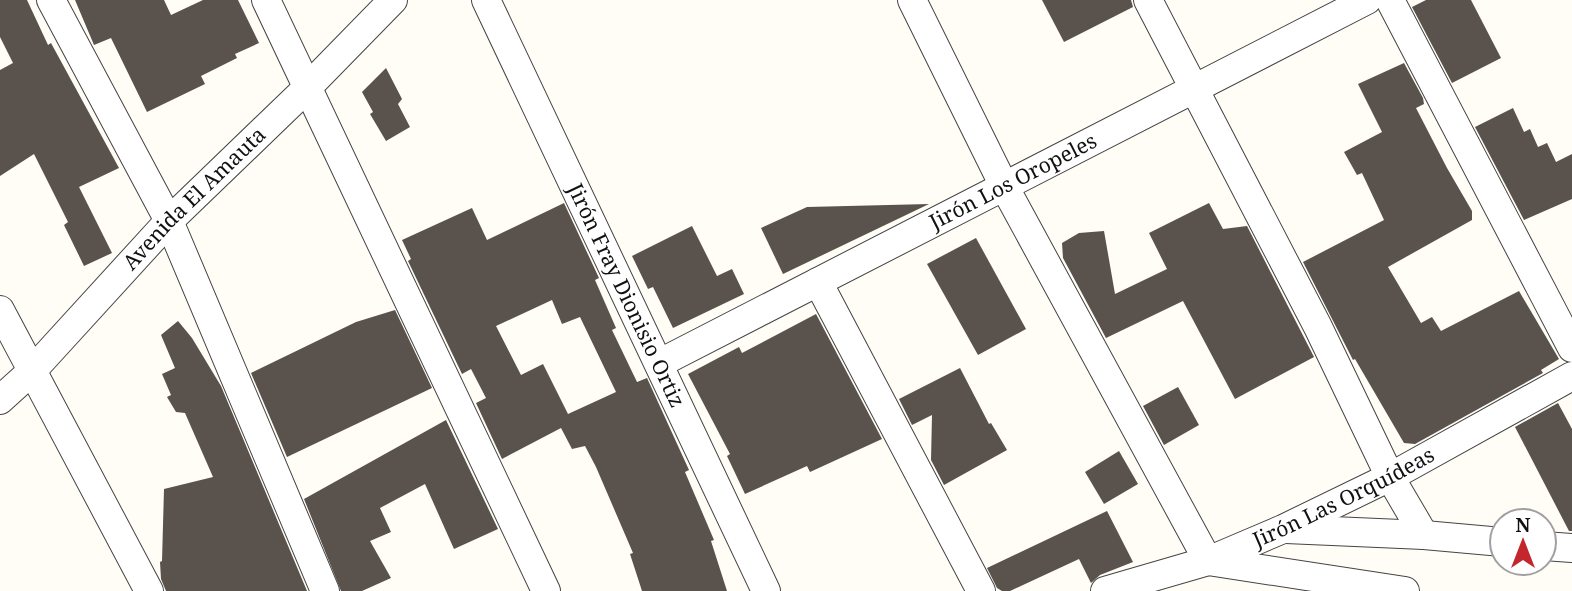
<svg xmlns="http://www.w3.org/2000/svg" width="1572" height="591" viewBox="0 0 1572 591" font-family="'Noto Serif',serif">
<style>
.building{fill:#5a524d;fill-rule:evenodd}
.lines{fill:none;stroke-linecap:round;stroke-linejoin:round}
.minor-casing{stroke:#444;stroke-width:30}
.minor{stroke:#fff;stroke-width:28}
.labels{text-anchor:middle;stroke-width:7;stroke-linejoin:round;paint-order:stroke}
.street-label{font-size:21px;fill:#111;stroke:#fff}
</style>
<rect width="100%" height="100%" fill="#fffdf5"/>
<g class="building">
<path d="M0 0H27L48 45 51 43 119 168 79 187 112 253 84 266 64 225 68 222 34 154 0 176V70L13 63 0 37Z"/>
<path d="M75 0H164L171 15 203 0H238L259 43 235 54 237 58 201 76 205 84 147 112 111 38 94 45Z"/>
<path d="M1042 0H1131L1133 7 1064 42Z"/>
<path d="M1426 0H1471L1501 58 1452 83 1412 7Z"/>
<path d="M1404 63 1423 98 1424 104 1416 108 1447 168 1472 211V220L1388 267 1421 323 1432 317 1441 331 1519 291 1559 359 1541 370 1543 373 1415 444 1404 443 1355 359 1353 360 1303 262 1384 220 1362 173 1357 175 1344 152 1382 132 1358 84Z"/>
<path d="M386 68 402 99 398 104 410 127 386 141 370 114 373 112 362 92Z"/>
<path d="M1513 108 1524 132 1530 129 1538 147 1547 143 1556 162 1572 154V199L1524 220 1475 127Z"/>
<path d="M564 203 599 278 595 280 616 328 612 330 637 382 647 378 689 470 685 472 714 540 711 541 727 591H642L630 554 633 553 596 467 585 446 572 449 561 428 502 459 476 403 486 398 471 369 462 374 408 261 411 259 402 240 472 208 487 240ZM552 300 562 324 580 317 616 392 568 414 543 364 521 375 496 326Z"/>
<path d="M1209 203 1223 229 1247 226 1314 357 1235 399 1183 301 1106 338 1063 258 1062 243 1079 233 1104 231 1115 294 1167 269 1149 233Z"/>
<path d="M929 204 783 274 761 228 807 207Z"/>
<path d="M692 226 717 276 732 269 744 294 673 328 653 287 648 289 632 256Z"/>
<path d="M976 238 1026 329 978 355 927 264Z"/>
<path d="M395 310 432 388 287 457 251 373 356 322Z"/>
<path d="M816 314 882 439 810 472 807 466 745 494 727 456 730 454 688 374 739 347 742 353Z"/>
<path d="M178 321 192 338 221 386 307 591H166L161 579 160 562 162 561 164 489 213 477 185 413 176 412 167 397 171 395 162 374 175 368 161 335Z"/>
<path d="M960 368 989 424 991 423 1007 450 944 485 931 460 932 415 912 425 899 399Z"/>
<path d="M1178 387 1199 425 1164 445 1143 406Z"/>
<path d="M1558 403 1572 429V531H1569L1515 427Z"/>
<path d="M446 420 498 529 454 549 425 484 380 508 391 532 370 541 391 578 362 591H341L304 499Z"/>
<path d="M1119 451 1138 484 1104 504 1085 472Z"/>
<path d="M1107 511 1133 562 1100 575 1091 583 1079 559 1010 591H1002L997 588 987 568Z"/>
</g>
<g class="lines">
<defs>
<g id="minor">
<path d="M51 0 169 221 325 591"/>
<path d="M266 0 546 591"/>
<path id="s1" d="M486 0 766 591"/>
<path d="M912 0 1004 186 1208 561 1405 591"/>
<path d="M1148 0 1318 327 1390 477 1424 535"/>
<path d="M1390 0 1572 348"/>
<path d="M818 282 981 591"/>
<path d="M0 310 149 591"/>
<path id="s2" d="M660 363 1367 0"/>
<path id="s3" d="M0 400 32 371 169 221 306 89 393 0"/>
<path d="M1286 529 1424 535 1502 542"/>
<path d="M1544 546 1572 548"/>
<path id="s4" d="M1105 591 1208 561 1283 529 1390 477 1572 376"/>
</g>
</defs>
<use href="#minor" class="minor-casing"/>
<use href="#minor" class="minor"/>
</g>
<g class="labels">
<g class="street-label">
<text dy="7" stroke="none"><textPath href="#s2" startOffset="397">Jirón Los Oropeles</textPath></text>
<text dy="7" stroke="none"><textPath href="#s3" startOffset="280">Avenida El Amauta</textPath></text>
<text dy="7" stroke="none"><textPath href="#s1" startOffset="327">Jirón Fray Dionisio Ortiz</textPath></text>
<text dy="7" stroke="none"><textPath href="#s4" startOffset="257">Jirón Las Orquídeas</textPath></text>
</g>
</g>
<g transform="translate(1523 542)"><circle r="33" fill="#ffffff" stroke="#a0a0a0" stroke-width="2"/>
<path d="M0-5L12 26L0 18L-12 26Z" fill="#c4262e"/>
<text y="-10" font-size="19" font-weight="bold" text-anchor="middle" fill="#111111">N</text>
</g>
</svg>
